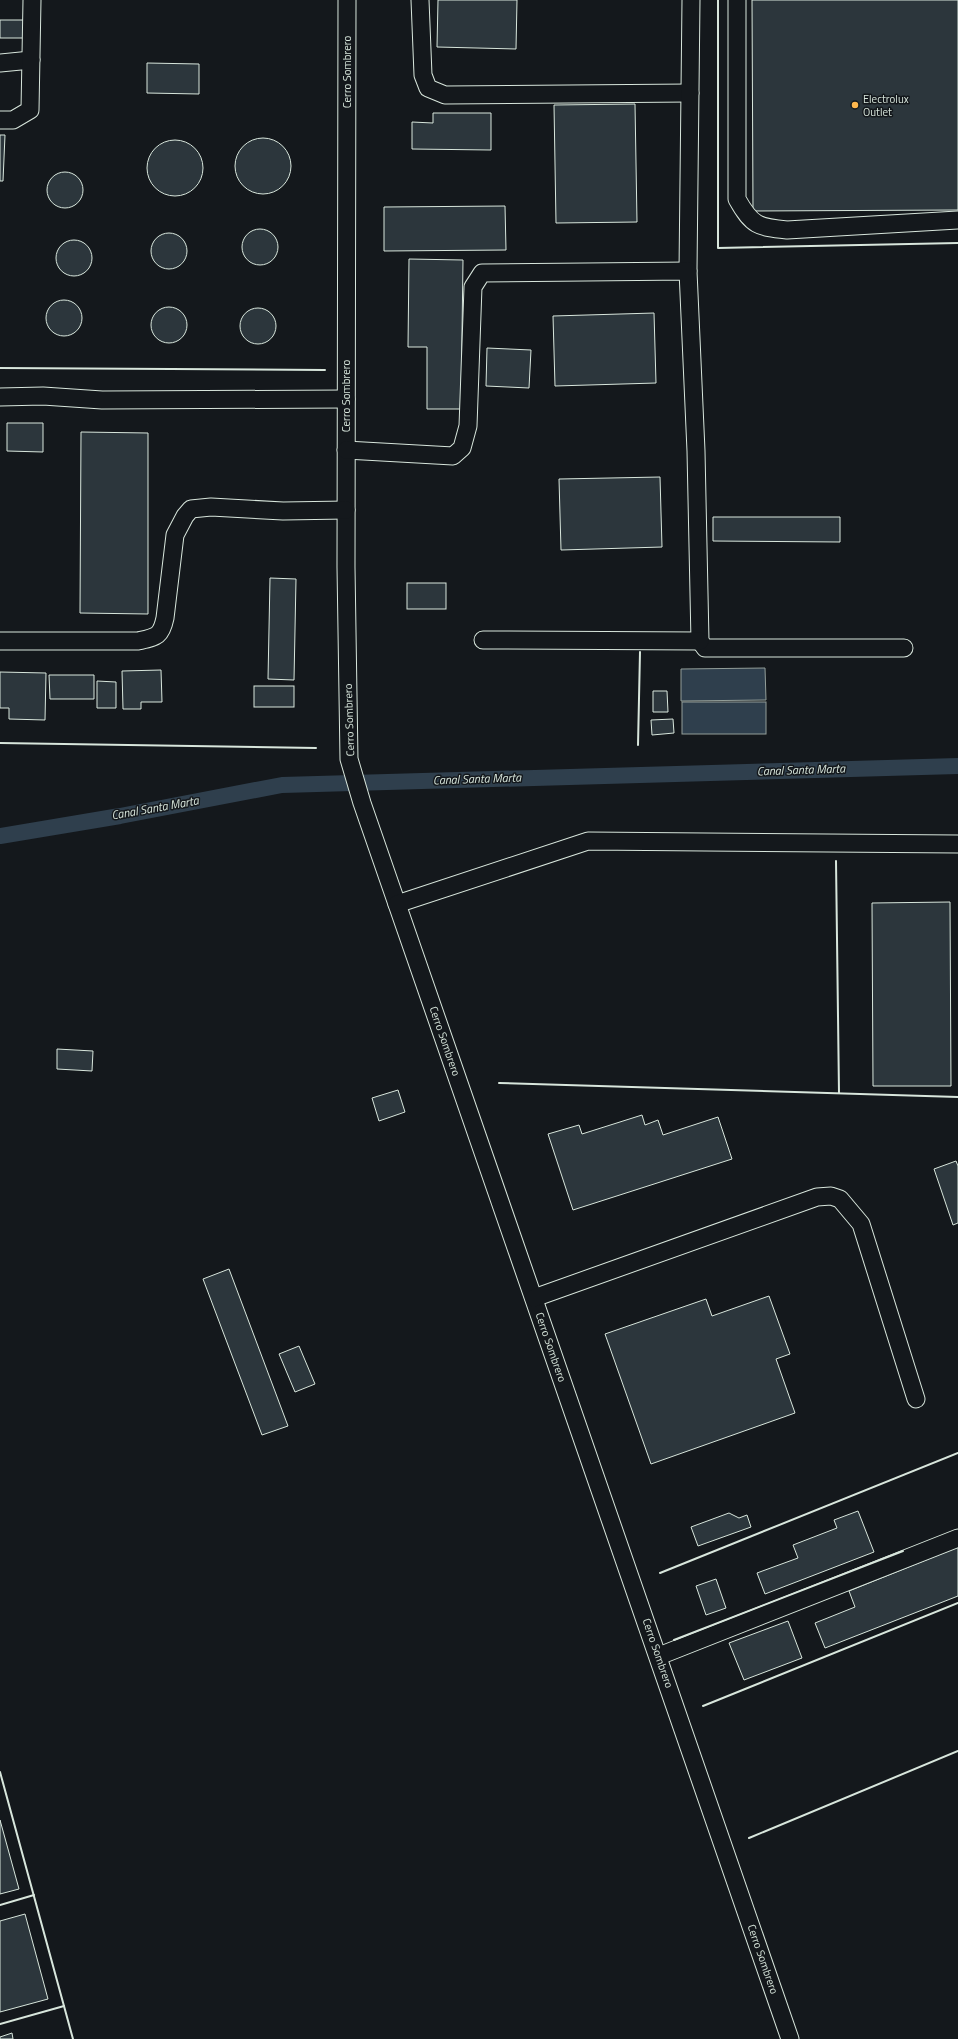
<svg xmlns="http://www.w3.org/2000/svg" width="958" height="2039" viewBox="0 0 958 2039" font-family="'Titillium Web',sans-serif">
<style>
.water{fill:#2f3f4d;stroke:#939e99}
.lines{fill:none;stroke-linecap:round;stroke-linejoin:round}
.canal{stroke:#2f3f4d;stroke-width:16}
.building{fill:#2c363c;stroke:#d8e6dc}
.minor-casing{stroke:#d8e6dc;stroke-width:19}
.minor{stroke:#14181c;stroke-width:17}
.wall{stroke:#d8e6dc;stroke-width:2}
.poi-dot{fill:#ffb74d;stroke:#14181c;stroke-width:1.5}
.labels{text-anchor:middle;stroke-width:3;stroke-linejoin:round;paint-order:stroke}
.street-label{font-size:11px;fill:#d8e6dc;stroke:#14181c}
.poi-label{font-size:11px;fill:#d8e6dc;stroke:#14181c;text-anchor:start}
.water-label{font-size:12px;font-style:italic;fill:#d8e6dc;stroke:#14181c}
</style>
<rect width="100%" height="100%" fill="#14181c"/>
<g class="water">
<path d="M765 668 766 700 681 701V669Z"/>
<rect x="682" y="702" width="84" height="32"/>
</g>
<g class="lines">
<path class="canal" d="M0 836 120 816 282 785 958 766"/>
</g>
<g class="building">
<path d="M438 0H517L516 49 437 47Z"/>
<path d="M752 0H958V210L753 211Z"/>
<rect x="0" y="20" width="25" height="18"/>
<path d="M147 63 199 64V94L147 93Z"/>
<path d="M635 104 637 222 556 223 554 105Z"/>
<path d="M433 113H491V150L412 149V122L433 123Z"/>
<path d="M0 135H5L3 181H0Z"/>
<circle cx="263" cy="166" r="28"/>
<circle cx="175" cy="168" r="28"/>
<circle cx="65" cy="190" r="18"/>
<path d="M505 206 506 250 384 251V207Z"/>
<circle cx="260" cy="247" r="18"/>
<circle cx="169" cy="251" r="18"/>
<circle cx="74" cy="258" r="18"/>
<path d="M409 259 463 260 461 409H427V347H408Z"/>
<circle cx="64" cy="318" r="18"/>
<circle cx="169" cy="325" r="18"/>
<circle cx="258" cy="326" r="18"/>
<path d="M654 313 656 383 555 386 553 316Z"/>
<path d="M487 348 531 350 529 388 486 386Z"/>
<path d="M7 423H43V452L7 451Z"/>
<path d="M81 432 148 433V614L80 613Z"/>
<path d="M660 477 662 547 561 550 559 479Z"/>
<path d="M713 517H840V542L713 541Z"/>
<path d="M270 578 296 579 294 680 268 679Z"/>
<rect x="407" y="583" width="39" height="26"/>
<path d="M161 670 162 702H141V709H123L122 671Z"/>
<path d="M0 672 46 673 45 720 9 719V708H0Z"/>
<path d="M49 675H94V699H50Z"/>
<path d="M97 681 116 682V708H97Z"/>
<rect x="254" y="686" width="40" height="21"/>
<path d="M653 691H667L668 712H653Z"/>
<path d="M673 719 674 733 652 735 651 720Z"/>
<path d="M950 902 951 1086H873L872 903Z"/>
<path d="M57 1049 93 1051 92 1071 57 1069Z"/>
<path d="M398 1090 405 1112 379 1121 372 1098Z"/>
<path d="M642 1115 645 1125 658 1120 663 1135 718 1117 732 1159 573 1210 548 1134 579 1125 582 1134Z"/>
<path d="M956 1161 958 1166V1223L953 1225 934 1169Z"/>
<path d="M229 1269 288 1426 262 1435 203 1279Z"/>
<path d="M769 1296 790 1354 776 1359 795 1413 651 1464 605 1334 706 1299 712 1316Z"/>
<path d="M299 1346 315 1384 295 1392 279 1354Z"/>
<path d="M858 1511 874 1552 765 1594 757 1573 798 1558 793 1545 837 1528 834 1520Z"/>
<path d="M729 1513 739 1518 747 1515 751 1527 698 1546 691 1527Z"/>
<path d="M958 1547V1596L825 1648 815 1623 855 1607 849 1591Z"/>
<path d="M716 1579 726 1608 706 1615 696 1586Z"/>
<path d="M788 1621 802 1658 744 1680 729 1643Z"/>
<path d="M0 1820 19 1889 0 1894Z"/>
<path d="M25 1914 48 1999 0 2012V1921Z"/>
<path d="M12 2033 13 2039H0V2037Z"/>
</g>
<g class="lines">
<defs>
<g id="minor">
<path d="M347 0 346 567 349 759 362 803 790 2039"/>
<path d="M420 0 423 75 428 88 445 95 690 93"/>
<path d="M737 0V199C752 226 758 227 787 230L958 220"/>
<path d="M0 63 31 60"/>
<path d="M0 120H13L30 110 32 0"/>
<path d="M688 271 691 0"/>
<path d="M0 397 43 396 102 400 346 399"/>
<path d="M346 450 453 456 462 448 468 426 473 287 482 273 688 271 696 451 700 641 705 648H904"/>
<path d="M483 640 700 641"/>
<path d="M0 641H138C156 637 161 637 165 618L175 535 185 516 191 509 211 507 283 511 346 510"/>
<path d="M397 904 588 841 958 844"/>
<path d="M534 1298 817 1197 831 1196 840 1199 861 1224 916 1399"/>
<path d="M659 1656 958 1538"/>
</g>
</defs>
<use href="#minor" class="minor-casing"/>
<use href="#minor" class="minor"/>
<g class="wall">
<path d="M718 0V248L958 243"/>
<path d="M0 368 325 370"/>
<path d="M0 743 316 748"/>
<path d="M638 745 640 652"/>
<path d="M836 861 839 1093"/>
<path d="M499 1083 958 1097"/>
<path d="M660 1573 958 1453"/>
<path d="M674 1640 903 1551"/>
<path d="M703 1706 958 1603"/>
<path d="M0 1772 73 2039"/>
<path d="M749 1838 958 1751"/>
<path d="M0 1905 34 1895"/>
<path d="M0 2024 64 2006"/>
</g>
</g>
<circle class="poi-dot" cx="855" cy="105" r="4"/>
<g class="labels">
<g class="street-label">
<text transform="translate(347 72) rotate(-90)" y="4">Cerro Sombrero</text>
<text transform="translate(346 396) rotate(-90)" y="4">Cerro Sombrero</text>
<text transform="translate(349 720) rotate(-92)" y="4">Cerro Sombrero</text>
<text transform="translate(445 1041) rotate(71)" y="4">Cerro Sombrero</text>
<text transform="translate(551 1347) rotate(71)" y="4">Cerro Sombrero</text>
<text transform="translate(658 1653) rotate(71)" y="4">Cerro Sombrero</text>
<text transform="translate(763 1959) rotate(71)" y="4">Cerro Sombrero</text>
</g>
<g class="poi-label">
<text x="863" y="103">Electrolux<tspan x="863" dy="13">Outlet</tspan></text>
</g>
<g class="water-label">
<text transform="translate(801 770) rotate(-2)" y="4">Canal Santa Marta</text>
<text transform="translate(477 779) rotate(-2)" y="4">Canal Santa Marta</text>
<text transform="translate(155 808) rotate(-10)" y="4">Canal Santa Marta</text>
</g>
</g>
</svg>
